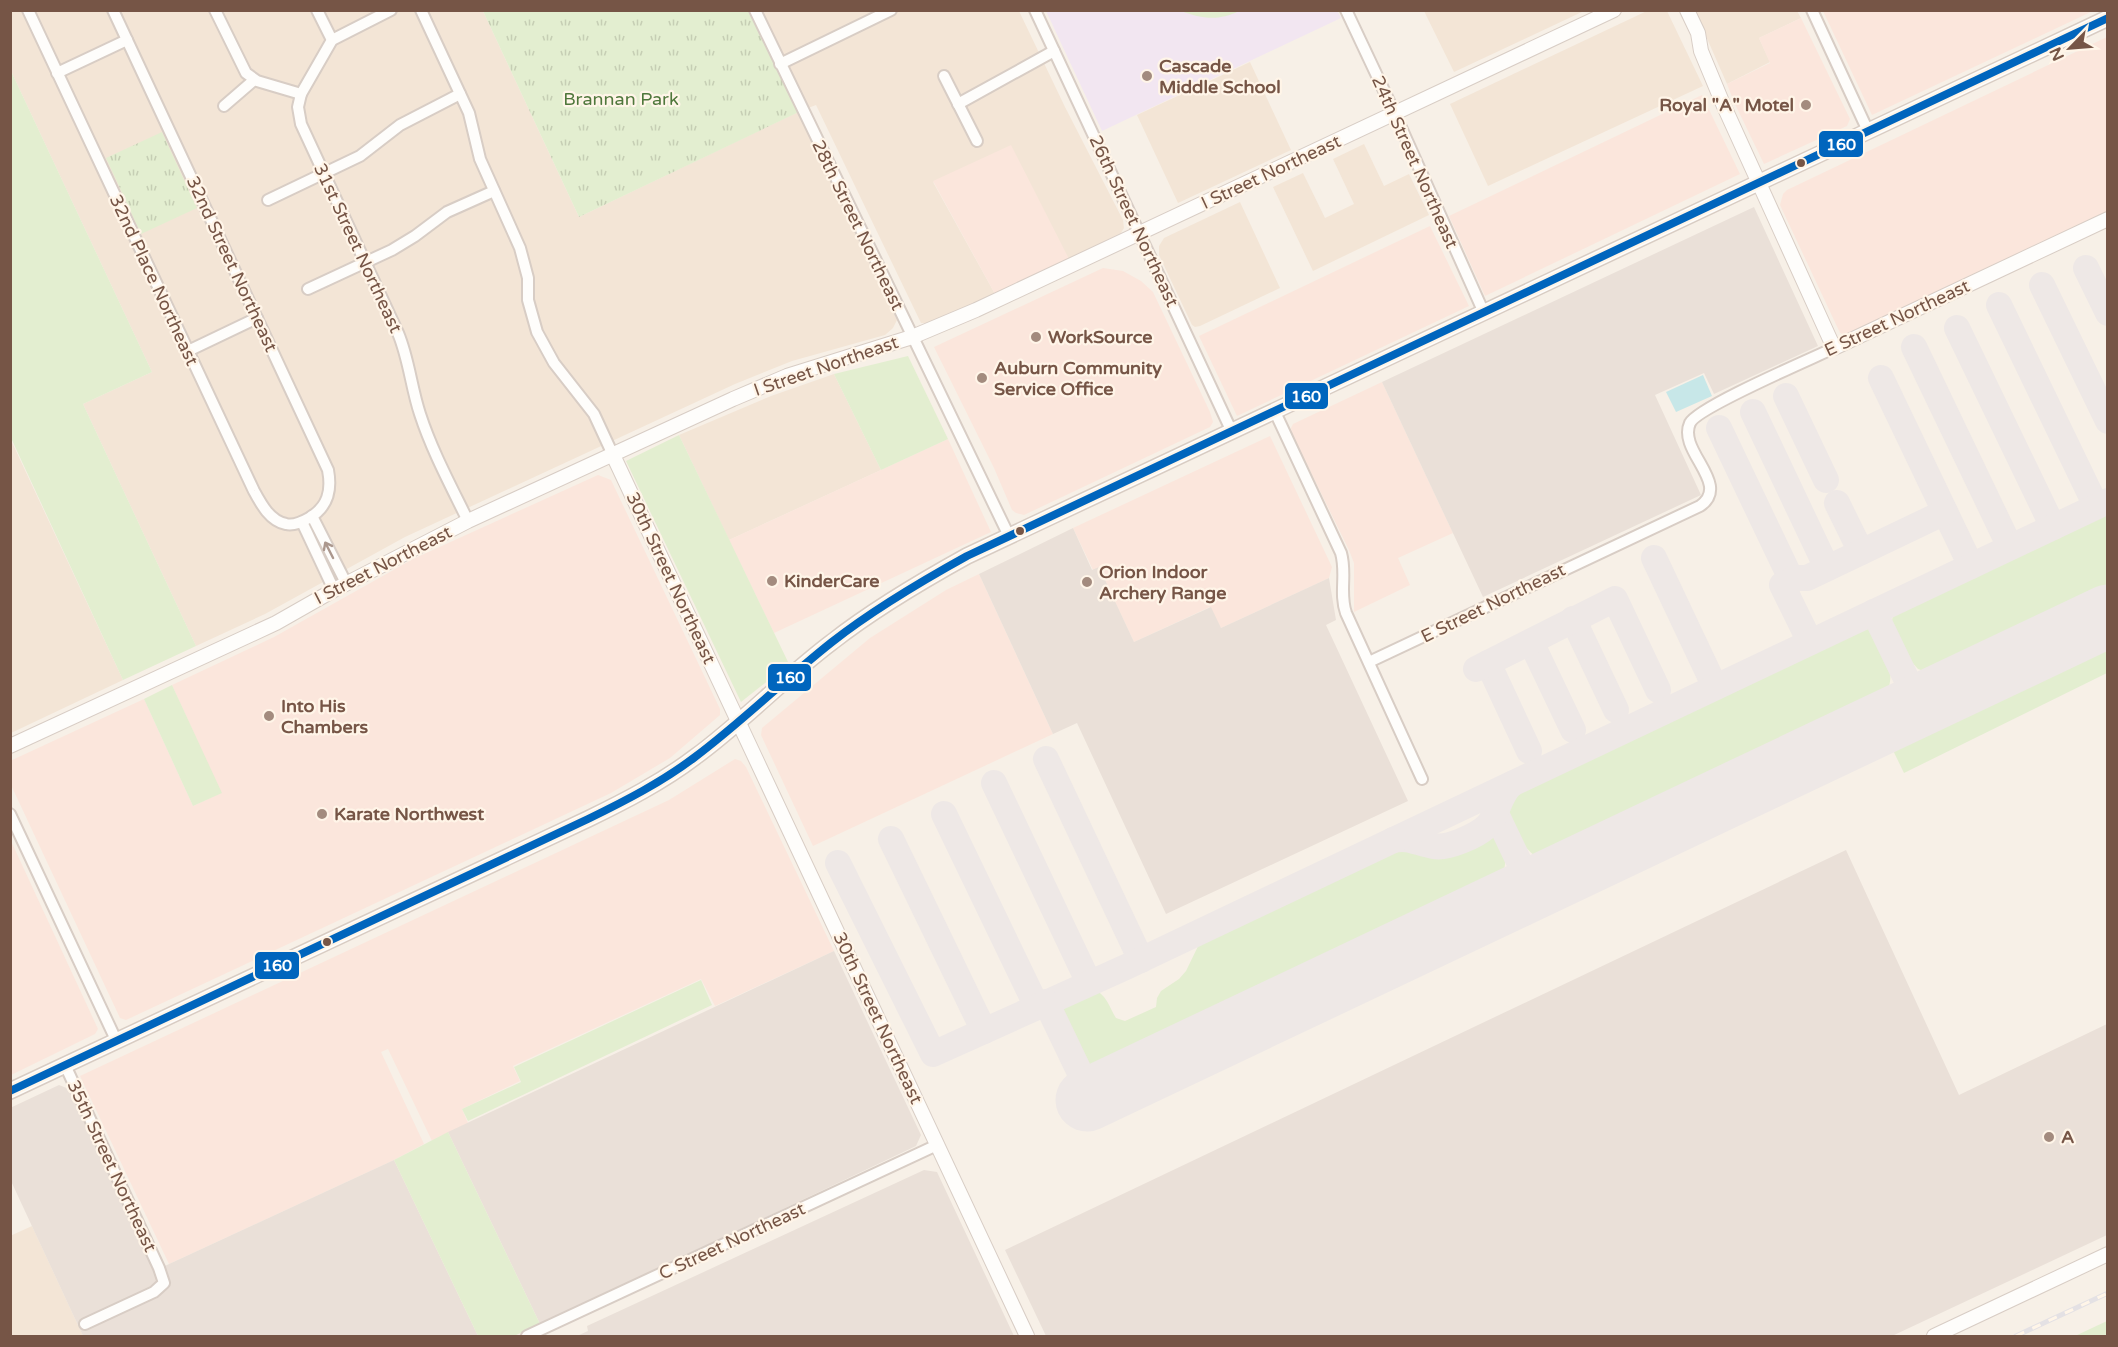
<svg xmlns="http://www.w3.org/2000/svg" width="2118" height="1347" viewBox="0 0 2118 1347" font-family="'Varela Round',sans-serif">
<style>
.residential{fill:#f3e5d6}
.commercial{fill:#fbe6dc}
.industrial{fill:#eae0d8}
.education{fill:#f2e6f1}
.green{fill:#e3eed0}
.park{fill:url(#park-tufts)}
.water{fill:#c7e7e8}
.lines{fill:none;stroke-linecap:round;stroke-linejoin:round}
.taxiway{stroke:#eee8e6;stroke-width:26}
.runway{stroke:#eee8e6;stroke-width:63}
.minor-casing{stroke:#d8cdc5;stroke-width:14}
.tertiary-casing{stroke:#d8cdc5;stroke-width:16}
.secondary-casing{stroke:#d8ccc3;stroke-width:18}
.minor{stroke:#fefdfb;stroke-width:10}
.tertiary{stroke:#fefdfb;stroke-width:14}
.secondary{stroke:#fefdfb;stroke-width:15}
.rail-casing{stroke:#e4e1e4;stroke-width:5}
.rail{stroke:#fff5e8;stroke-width:3;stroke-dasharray:9;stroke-linecap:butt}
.bus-1-casing{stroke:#fff5e8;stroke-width:12}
.bus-1{stroke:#0065bd;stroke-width:8}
.oneway{stroke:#ac988e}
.poi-dot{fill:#a38b7e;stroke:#fff5e8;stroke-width:2}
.bus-dot{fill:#765546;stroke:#fff5e8;stroke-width:2}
.labels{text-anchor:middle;stroke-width:4.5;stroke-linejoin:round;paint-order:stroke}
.poi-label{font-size:18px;font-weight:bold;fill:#765546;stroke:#fff5e8;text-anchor:start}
.park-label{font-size:18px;fill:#4f773b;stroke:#fff5e8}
.street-label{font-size:18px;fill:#765546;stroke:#fff5e8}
.line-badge{stroke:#fff5e8;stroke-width:2}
.badge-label{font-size:16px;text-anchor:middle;font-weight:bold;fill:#fff}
</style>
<defs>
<pattern id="park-tufts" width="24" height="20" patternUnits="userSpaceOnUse" patternTransform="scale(1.5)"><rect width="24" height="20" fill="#e3eed0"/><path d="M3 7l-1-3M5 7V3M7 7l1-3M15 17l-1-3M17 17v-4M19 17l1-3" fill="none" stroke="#c6ceb4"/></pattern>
</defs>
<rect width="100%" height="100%" fill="#f7f0e7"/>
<g class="residential">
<path d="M1649 10 1667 11 1703 86 1488 186 1450 104Z"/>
<path d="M10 11H483L579 217 798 112 897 320 893 328 885 335 792 361 735 384 405 537 265 614 196 646 83 404 152 372 11 71Z"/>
<path d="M755 11H1019L1065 107 1123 220 1124 228 1121 233 1069 259 933 182 995 294 929 323H921L816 105 803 110Z"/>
<path d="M1424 11H1584L1454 72Z"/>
<path d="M1695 11H1797L1801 18 1759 38 1770 62 1727 84Z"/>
<path d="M1250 62 1291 150 1178 203 1137 115Z"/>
<path d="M1364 144 1384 186 1409 174 1429 215 1313 271 1273 187 1303 173 1325 218 1354 204 1333 159Z"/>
<path d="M1240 202 1280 288 1200 326 1195 327 1192 325 1159 255V246L1164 238Z"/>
<path d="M834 374 881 470 729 540 679 435 771 396Z"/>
<path d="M10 438 123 680 11 733H10Z"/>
<path d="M32 1226 83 1336H11L10 1236Z"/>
</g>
<g class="commercial">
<path d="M1823 11H2093L1872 115Z"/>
<path d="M1801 18 1850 119 1847 126 1764 164 1734 102 1727 84 1770 63 1759 38Z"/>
<path d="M2107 37V212L1854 335H1845L1840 333 1780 205 1783 194 1787 190Z"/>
<path d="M1702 95 1740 174 1485 296 1449 216Z"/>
<path d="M1011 145 1069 259 995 294 933 181Z"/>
<path d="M1430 226 1469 306 1237 416 1199 336Z"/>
<path d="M1103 268 1123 271 1141 281 1153 292 1210 412 1213 422 1210 427 1024 515 1016 513 1012 510 994 468 934 347Z"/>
<path d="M1382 382 1453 533 1398 558 1410 585 1354 612V563L1349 550 1292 434 1291 428 1293 424Z"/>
<path d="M1270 436 1332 567 1329 578 1221 628 1210 607 1134 642 1099 568 1093 570 1073 528Z"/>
<path d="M948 439 991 532 774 633 729 540Z"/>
<path d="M598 475 611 480 720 709V715L670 758 611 793 126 1020 120 1018 11 785 10 761 144 699 193 806 221 793 172 685 274 637 413 559Z"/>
<path d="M979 574 1053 734 813 846 761 735 762 728 870 638 946 590Z"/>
<path d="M735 759 741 761 746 767 834 951 715 1006 701 979 513 1066 520 1081 462 1109 468 1123 432 1141 388 1049 381 1052 424 1144 394 1160 169 1264 80 1076 669 800Z"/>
<path d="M11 841 98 1029 95 1034 11 1075Z"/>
</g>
<g class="industrial">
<path d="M1754 207 1818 346 1714 394 1704 373 1655 395 1701 495 1483 597 1382 382Z"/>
<path d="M1073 528 1092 570 1099 567 1134 642 1211 607 1221 628 1329 578 1336 620 1326 625 1408 801 1166 914 1077 723 1053 734 979 574Z"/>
<path d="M1846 850 1959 1095 2107 1024V1235L1892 1336H1046L1005 1250Z"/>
<path d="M834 951 921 1135 916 1146 540 1324 448 1132Z"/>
<path d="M59 1085 69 1089 154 1271 394 1160 478 1336H83L11 1181 10 1108Z"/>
<path d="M924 1170 937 1172 1014 1336H577L588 1331 587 1326Z"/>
</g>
<path class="education" d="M1337 10 1341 18 1102 131 1046 11Z"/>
<g class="green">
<path d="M1181 11 1239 10V11C1219 21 1202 19 1181 11Z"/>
<path d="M11 71 152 372 83 404 196 646 123 680 11 438Z"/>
<path d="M908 356 948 439 881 470 834 374Z"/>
<path d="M679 435 789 664 741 702 626 461Z"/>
<path d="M2107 509V595L1949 671 1930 673 1918 669 1903 652 1891 628 1893 614Z"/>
<path d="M1869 629C1888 654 1899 674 1882 703L1558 856 1537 858C1519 843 1499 817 1512 793L1687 710 1798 654 1852 631Z"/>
<path d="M2107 633V673L1904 773 1887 738 1933 713Z"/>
<path d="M172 685 222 793 193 806 144 699Z"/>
<path d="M1492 832C1508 846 1510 870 1495 886L1206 1025 1090 1078C1073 1058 1061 1029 1057 1004 1070 994 1091 981 1104 997 1109 1003 1112 1012 1116 1018L1125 1021 1156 1007 1157 998 1161 991 1179 979 1186 971 1202 938 1394 846C1411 842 1423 854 1440 853 1457 852 1475 837 1492 832Z"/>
<path d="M701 980 712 1005 468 1121 462 1109 521 1082 514 1067Z"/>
<path d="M448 1132 540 1324 514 1336H478L394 1160Z"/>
<path d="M2107 1321V1336H2075Z"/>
</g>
<g class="park">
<path d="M483 11H755L803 110 579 217Z"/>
<path d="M162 132 197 208 141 234 106 158Z"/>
</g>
<path class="water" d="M1703 375 1712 396 1676 412 1666 392Z"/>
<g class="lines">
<g class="taxiway">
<path d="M2086 268 2108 313"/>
<path d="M2042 285 2108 421"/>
<path d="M1999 305 2096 506"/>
<path d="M1957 328 2053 527"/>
<path d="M1914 347 2010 547"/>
<path d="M1881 378 1971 566"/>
<path d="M1786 396 1826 480"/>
<path d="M1753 412 1827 568"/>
<path d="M1719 428 1792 581"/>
<path d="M1837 503 1861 552"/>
<path d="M1654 558 1715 687"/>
<path d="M1874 612 1919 705"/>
<path d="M1573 619 1616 710"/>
<path d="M1531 642 1573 730"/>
<path d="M1810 642 1782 585 1797 578H1807L1945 512"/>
<path d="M1488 663 1529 751"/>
<path d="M1476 669 1615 599 1658 690"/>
<path d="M1046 759 1141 960"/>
<path d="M994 783 1089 983"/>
<path d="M1490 801 1532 889"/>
<path d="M944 814 1037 1007"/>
<path d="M891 839 984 1031"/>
<path d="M1393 840C1409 836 1419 844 1434 846 1447 849 1476 836 1486 827 1499 815 1498 795 1512 784"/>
<path d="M838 863 933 1054 1126 967 2108 501"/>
<path d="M1046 1002 1092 1098"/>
</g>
<path class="runway" d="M1087 1100 2108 616"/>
<defs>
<g id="minor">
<path d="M28 10 254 491C261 504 270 521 286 524 294 526 302 522 309 518 328 507 332 491 328 470L113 10"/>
<path d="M215 10 246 73 257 81 301 94 298 107 301 124 398 333C409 359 411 387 420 414 432 451 451 486 468 521"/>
<path d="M317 10 332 40"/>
<path d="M421 10 469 113 480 159 520 248 528 278V300L537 332 554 363 594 414 613 455"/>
<path d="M755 10 1009 536"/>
<path d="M1035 10 1232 432"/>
<path d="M1346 10 1395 114 1484 313"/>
<path d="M1812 10 1868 131"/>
<path d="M780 64 891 10"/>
<path d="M57 73 127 40"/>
<path d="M944 76 977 141"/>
<path d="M301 94 332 40 391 10"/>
<path d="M958 104 1054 51"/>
<path d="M224 106 254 80"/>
<path d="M268 200 360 156 400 125 460 94"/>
<path d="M308 289 392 250 415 236 447 212 494 191"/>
<path d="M188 351 257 318"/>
<path d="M1275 412 1341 553C1347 574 1339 593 1346 613L1422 779"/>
<path d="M312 516 346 583"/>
<path d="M302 522 334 590"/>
<path d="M1369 662 1700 506C1732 484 1677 451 1690 423 1698 407 1811 359 1834 348"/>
<path d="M10 814 117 1042"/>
<path d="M65 1065 159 1268 164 1283 154 1292 85 1324"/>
<path d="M527 1336 937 1145"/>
</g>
<g id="tertiary">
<path d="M1687 10 1698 33 1701 51 1723 104 1834 348 2108 219"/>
<path d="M613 455 1027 1336"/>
<path d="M10 746 276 623 334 590 468 521 733 399 787 376 912 337 976 310 1614 10"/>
<path d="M1934 1336 2108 1254"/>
</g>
<path id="secondary" d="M10 1091 588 819C625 801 662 782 695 757 743 722 784 678 832 642 874 609 920 582 967 556L2108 18"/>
</defs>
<use href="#minor" class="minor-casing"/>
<use href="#tertiary" class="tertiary-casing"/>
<use href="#secondary" class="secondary-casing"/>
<use href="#minor" class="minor"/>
<use href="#tertiary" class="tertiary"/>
<use href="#secondary" class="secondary"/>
<defs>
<path id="rail" d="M2016 1336 2108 1293"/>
</defs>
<use href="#rail" class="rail-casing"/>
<use href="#rail" class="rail"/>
<defs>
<path id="bus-1" d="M10 1091 588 819C625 801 662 782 695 757 743 721 785 679 832 642 874 609 920 582 967 556L2108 18"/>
</defs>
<use href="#bus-1" class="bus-1-casing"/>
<use href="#bus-1" class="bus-1"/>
</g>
<defs><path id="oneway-shaft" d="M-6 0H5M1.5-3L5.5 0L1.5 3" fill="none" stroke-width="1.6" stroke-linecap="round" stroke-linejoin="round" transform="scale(1.5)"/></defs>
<use class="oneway" href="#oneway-shaft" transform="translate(329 550) rotate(-117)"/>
<g class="poi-dot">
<circle cx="1147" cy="76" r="6"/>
<circle cx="1806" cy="105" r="6"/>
<circle cx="1036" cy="337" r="6"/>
<circle cx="982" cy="378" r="6"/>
<circle cx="772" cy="581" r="6"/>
<circle cx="1087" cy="582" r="6"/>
<circle cx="269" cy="716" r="6"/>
<circle cx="322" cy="814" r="6"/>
<circle cx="2049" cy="1137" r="6"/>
</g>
<g class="bus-dot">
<circle cx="1801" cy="163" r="5"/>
<circle cx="1020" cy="531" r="5"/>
<circle cx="327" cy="942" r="5"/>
</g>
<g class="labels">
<g class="poi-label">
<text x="1159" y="72">Cascade<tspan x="1159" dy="21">Middle School</tspan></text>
<text x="1794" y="111" text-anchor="end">Royal "A" Motel</text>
<text x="1048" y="343">WorkSource</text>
<text x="994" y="374">Auburn Community<tspan x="994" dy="21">Service Office</tspan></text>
<text x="1099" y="578">Orion Indoor<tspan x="1099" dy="21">Archery Range</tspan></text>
<text x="784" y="587">KinderCare</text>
<text x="281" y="712">Into His<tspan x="281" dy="21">Chambers</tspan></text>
<text x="334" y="820">Karate Northwest</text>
<text x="2061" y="1143">A</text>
</g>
<g class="park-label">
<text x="621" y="105">Brannan Park</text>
</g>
<g class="street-label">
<text transform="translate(1415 162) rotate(66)" y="6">24th Street Northeast</text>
<text transform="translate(1271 172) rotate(-25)" y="6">I Street Northeast</text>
<text transform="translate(1134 221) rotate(65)" y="6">26th Street Northeast</text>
<text transform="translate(858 225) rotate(64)" y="6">28th Street Northeast</text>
<text transform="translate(358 248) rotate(65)" y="6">31st Street Northeast</text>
<text transform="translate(232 264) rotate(65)" y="6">32nd Street Northeast</text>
<text transform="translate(154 280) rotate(65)" y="6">32nd Place Northeast</text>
<text transform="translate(1897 318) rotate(-25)" y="6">E Street Northeast</text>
<text transform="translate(826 366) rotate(-19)" y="6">I Street Northeast</text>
<text transform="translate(383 565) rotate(-27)" y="6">I Street Northeast</text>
<text transform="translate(671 578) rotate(65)" y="6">30th Street Northeast</text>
<text transform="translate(1493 603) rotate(-26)" y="6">E Street Northeast</text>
<text transform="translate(878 1018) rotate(65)" y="6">30th Street Northeast</text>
<text transform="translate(112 1166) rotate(65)" y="6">35th Street Northeast</text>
<text transform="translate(732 1241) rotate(-25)" y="6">C Street Northeast</text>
</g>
</g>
<g class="line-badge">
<rect x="1818" y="130" width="46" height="28" rx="6" fill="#0065bd"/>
<rect x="1284" y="382" width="45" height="28" rx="6" fill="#0065bd"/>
<rect x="767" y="663" width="45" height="29" rx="6" fill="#0065bd"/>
<rect x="254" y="951" width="46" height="29" rx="6" fill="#0065bd"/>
</g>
<g class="badge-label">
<text x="1841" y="150">160</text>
<text x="1306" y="402">160</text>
<text x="790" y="683">160</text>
<text x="277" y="971">160</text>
</g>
<rect width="2118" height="1347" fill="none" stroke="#765546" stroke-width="24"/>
<g transform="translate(2070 48) rotate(245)" stroke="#fff5e8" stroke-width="4.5" paint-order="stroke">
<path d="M0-4.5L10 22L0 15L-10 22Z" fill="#765546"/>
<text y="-9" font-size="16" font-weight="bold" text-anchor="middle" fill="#765546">N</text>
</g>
</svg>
